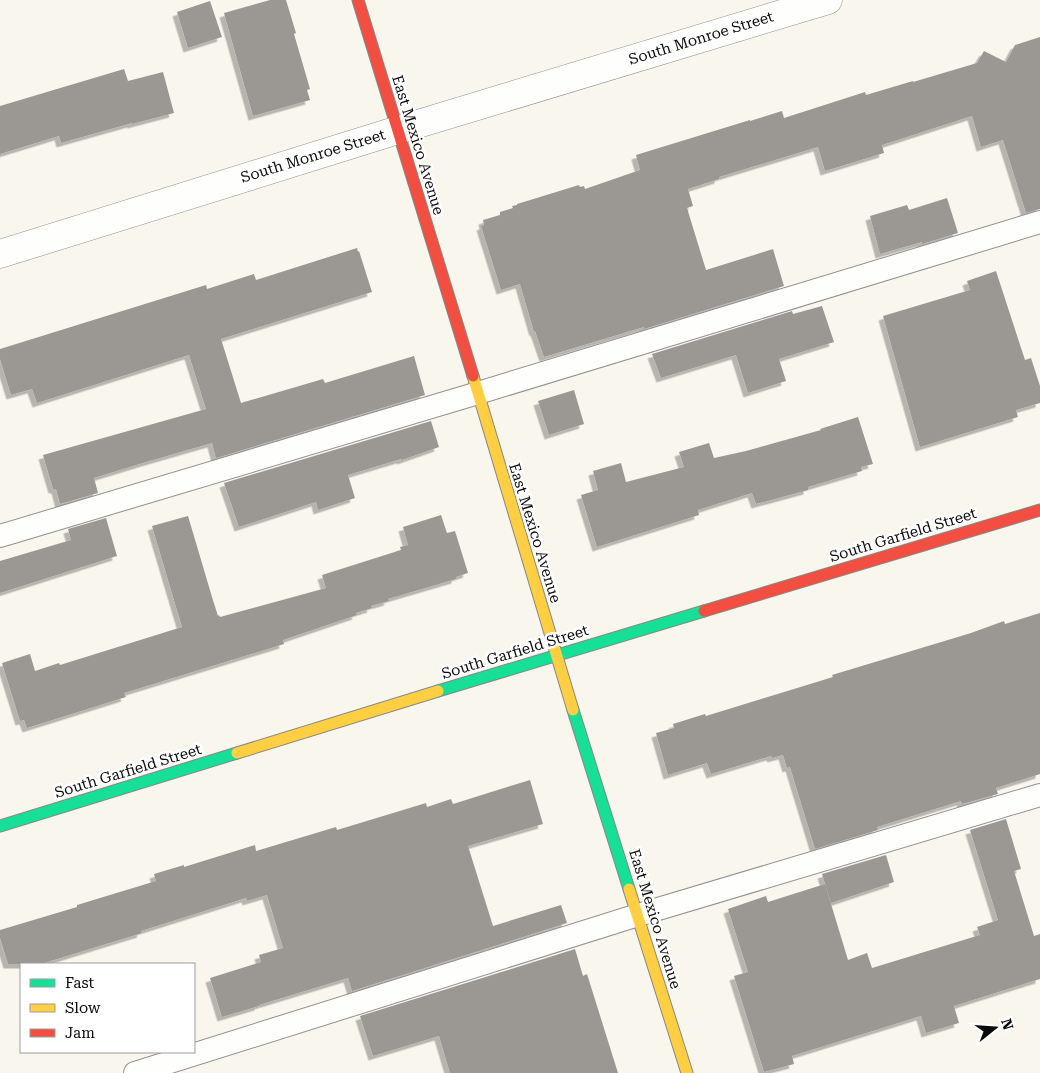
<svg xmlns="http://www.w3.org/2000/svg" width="1040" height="1073" viewBox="0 0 1040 1073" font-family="'Roboto Serif',serif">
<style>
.building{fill:#9b9894;filter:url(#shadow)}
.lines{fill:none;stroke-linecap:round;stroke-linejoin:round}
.lane-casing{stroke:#92908c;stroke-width:24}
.street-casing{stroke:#92908c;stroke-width:29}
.fast-casing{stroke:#888783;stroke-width:13}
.slow-casing{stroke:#888783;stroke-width:13}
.jam-casing{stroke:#888783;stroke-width:13}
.lane{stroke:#fefefc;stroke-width:22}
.street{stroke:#fefefc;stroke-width:28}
.fast{stroke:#16e098;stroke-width:11}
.slow{stroke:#ffcf43;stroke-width:11}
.jam{stroke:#f24e42;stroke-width:11}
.labels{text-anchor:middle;stroke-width:5;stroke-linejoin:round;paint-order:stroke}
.street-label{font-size:15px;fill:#0a0a0a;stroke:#fff}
</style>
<defs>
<filter id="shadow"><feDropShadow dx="-4.5" dy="4.5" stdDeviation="0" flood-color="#0004"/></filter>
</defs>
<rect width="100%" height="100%" fill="#f9f6ed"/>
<g class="building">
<path d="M270 0H286L296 33 294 34 310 89 307 90 310 100 253 116 224 13Z"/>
<path d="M210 1 222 37 188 48 177 12Z"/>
<path d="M1040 37V209L1026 213 1003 140 981 147 972 116 882 145 884 153 825 171 818 147 719 177V179L688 189 693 206 687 208 706 270 773 249 784 286 644 329V327L544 357 535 331 534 332 520 284 501 290 481 226 484 225 483 220 500 215V212L513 208 512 206 517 205V204L579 185 580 187 584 186 585 189 640 170 636 155 750 120V121L782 111 784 118 865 92 866 95 913 81V82L977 63 984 51 1006 62 1015 45Z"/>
<path d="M124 69 128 81 163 72 174 113 132 124V123L61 143 59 136 0 154V106Z"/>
<path d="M947 198 958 233 922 244V242L880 254 870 216 907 205 909 210Z"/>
<path d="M357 248 358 252 359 251 372 292 221 339 241 403 323 379 325 383 414 356 425 395 216 458 212 443 146 462 94 478 98 493 60 504 56 489H53L43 455 206 409 189 355 37 403 32 389 11 395 0 359V349L206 285 207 289 254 274 256 280Z"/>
<path d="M996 271 1025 360 1031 358 1040 386V403L1016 410 1018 417 920 447 883 316 970 290 967 281Z"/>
<path d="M822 306 834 342 779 359 786 381 748 393 736 355 661 378 652 354 792 311 793 314Z"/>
<path d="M574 390 584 424 549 435 538 401Z"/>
<path d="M858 417 873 464 861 467 862 471 808 487V490L756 504 752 493 698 510 699 515 597 547 581 495 598 490 593 471 621 463 626 482 684 467 679 452 709 443 714 458 746 451 821 430 820 429Z"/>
<path d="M431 421 439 447 402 460 401 459 348 475 355 498 318 510 316 502 239 527 224 483Z"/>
<path d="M441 515 447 533 455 531 468 573 456 577V579L388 599 389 601 371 606 372 608 356 613 357 615 283 640 284 644 124 693 126 697 27 728 24 720 20 721 2 663 30 654 35 671 59 663 60 665 182 627 152 526 188 516 212 597 218 616 219 615 220 617 326 588 322 575 401 550 400 547 408 545 403 527Z"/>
<path d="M106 518 117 556 0 593V561L71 540 68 529Z"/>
<path d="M1040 613V774L996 788 998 794 962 804 961 801 877 827 878 830 815 849 790 767 787 768 783 755 772 758 771 756 711 774 707 763 668 775 656 733 674 728 673 724 705 714 706 716 833 677 832 675 971 633 1004 621 1005 624Z"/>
<path d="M530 780 543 824 468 846 493 926 561 905 567 923 352 991 348 978 259 1005V1006L222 1017 210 978 261 962 259 955 283 948 267 895 247 901 246 898 141 931 142 933 41 964H8L0 938V930L77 907V905L156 881 154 874 184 865V867L255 845 256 851 336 827 337 830 426 803 427 807 451 799 453 804Z"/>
<path d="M1006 819 1021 869 1014 871 1034 936 1040 934V979L954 1006 959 1023 926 1033 921 1016 792 1056 794 1064 764 1072 734 976 748 972 728 909 766 896 768 902 825 884 848 960 867 953 872 968 980 935 977 927 998 920 970 830Z"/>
<path d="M886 855 894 882 831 903 822 874Z"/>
<path d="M575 949 583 976 587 974 618 1073H450L439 1036 373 1056 360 1016Z"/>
</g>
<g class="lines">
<defs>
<g id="lane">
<path d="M0 536 478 393 1040 222"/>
<path d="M135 1073 638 915 1040 795"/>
</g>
<path id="street" d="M0 254 398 130 828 0"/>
<g id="fast">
<path d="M438 691 704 611"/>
<path d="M573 710 629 889"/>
<path d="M0 826 237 753"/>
</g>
<g id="slow">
<path d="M473 376 573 710"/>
<path d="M237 753 438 691"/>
<path d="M629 889 687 1073"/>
</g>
<g id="jam">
<path d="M358 0 473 376"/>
<path d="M704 611 1040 510"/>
</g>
</defs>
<use href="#lane" class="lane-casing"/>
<use href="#street" class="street-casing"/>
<use href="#fast" class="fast-casing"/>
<use href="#slow" class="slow-casing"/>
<use href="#jam" class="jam-casing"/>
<use href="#lane" class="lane"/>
<use href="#street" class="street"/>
<use href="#fast" class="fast"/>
<use href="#slow" class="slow"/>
<use href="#jam" class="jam"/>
</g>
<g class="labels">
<g class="street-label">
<text transform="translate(701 38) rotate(-17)" y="5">South Monroe Street</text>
<text transform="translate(418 145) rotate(73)" y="5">East Mexico Avenue</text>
<text transform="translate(313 156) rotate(-17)" y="5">South Monroe Street</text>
<text transform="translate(535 533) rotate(73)" y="5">East Mexico Avenue</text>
<text transform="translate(903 535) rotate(-17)" y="5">South Garfield Street</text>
<text transform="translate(515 652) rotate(-17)" y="5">South Garfield Street</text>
<text transform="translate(128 771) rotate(-17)" y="5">South Garfield Street</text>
<text transform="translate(655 919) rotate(73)" y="5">East Mexico Avenue</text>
</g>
</g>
<rect x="20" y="963" width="175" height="90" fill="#ffffff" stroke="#9d9d9d"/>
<rect x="30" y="979" width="25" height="8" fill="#16e098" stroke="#9d9d9d"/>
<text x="65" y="988" font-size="15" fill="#0a0a0a">Fast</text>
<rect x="30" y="1004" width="25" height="8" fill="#ffcf43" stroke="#9d9d9d"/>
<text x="65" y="1013" font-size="15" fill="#0a0a0a">Slow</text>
<rect x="30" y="1029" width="25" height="8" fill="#f24e42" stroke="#9d9d9d"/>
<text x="65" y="1038" font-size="15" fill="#0a0a0a">Jam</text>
<g transform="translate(995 1028) rotate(73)" stroke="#ffffff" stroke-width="4" paint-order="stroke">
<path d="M0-4L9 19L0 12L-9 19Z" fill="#0a0a0a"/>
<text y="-8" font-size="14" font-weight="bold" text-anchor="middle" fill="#0a0a0a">N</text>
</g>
</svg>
